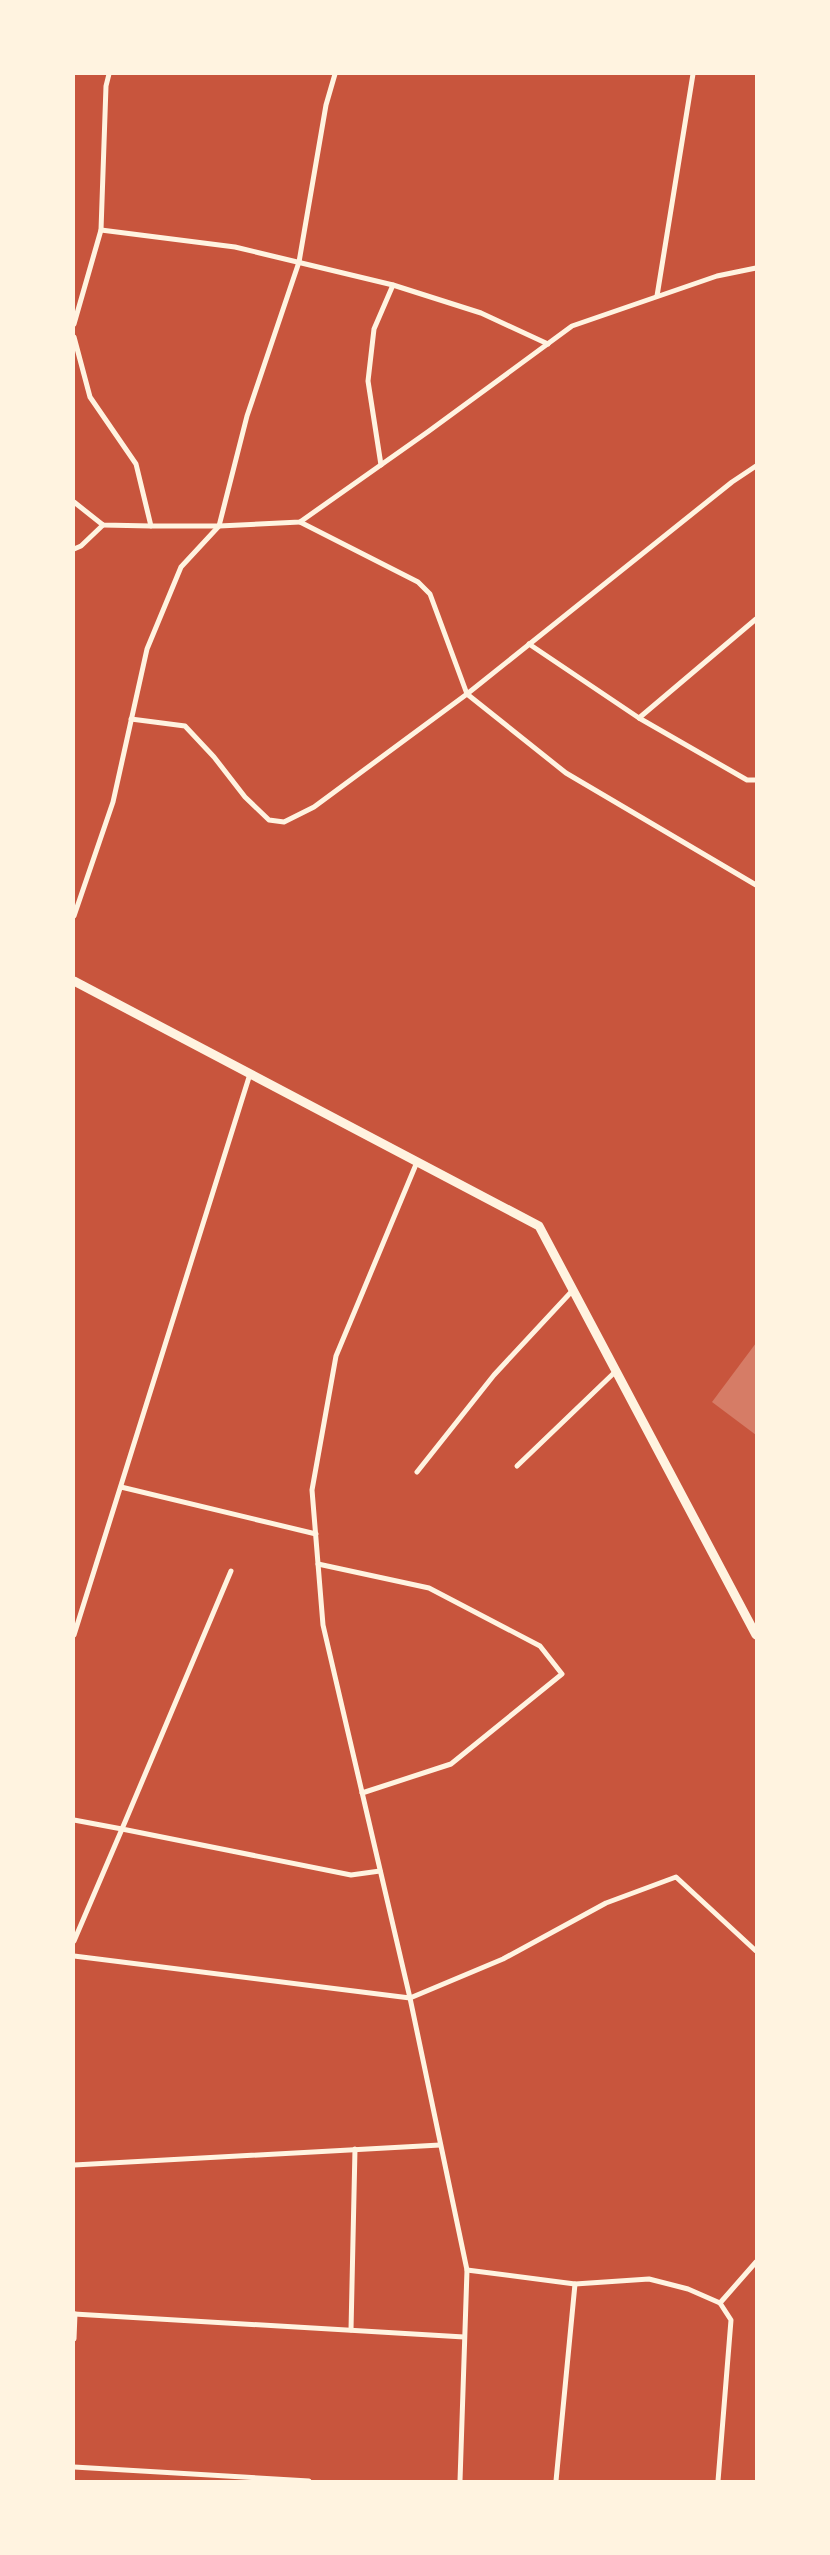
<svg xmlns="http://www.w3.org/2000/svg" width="830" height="2555" viewBox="0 0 830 2555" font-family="'PT Sans Narrow',sans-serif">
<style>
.building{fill:#d67c66}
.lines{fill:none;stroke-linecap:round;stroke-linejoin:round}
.minor{stroke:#fff3e0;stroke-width:5}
.tertiary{stroke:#fff3e0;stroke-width:9}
</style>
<rect width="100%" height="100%" fill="#c8553d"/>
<path class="building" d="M756 1343V1435L712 1402Z"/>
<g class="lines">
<g class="minor">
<path d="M101 230 235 247 393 285 481 313 548 344"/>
<path d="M657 296 693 74"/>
<path d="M74 324 101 230 106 86 109 74"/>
<path d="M74 337 90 397 136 464 151 526H219L300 522 429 431 572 326 717 276 756 268"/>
<path d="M381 465 368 381 374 329 393 285"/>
<path d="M74 502 103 525 151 526"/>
<path d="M300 522 418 582 430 594 467 694 566 773 756 885"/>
<path d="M74 549 81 546 103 525"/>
<path d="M529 644 639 718 747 780H756"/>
<path d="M639 718 756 619"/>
<path d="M131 719 185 726 214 757 245 797 269 820 284 822 314 807 467 694 732 482 756 466"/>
<path d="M74 916 113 802 147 649 181 567 219 526 247 416 299 262 326 105 335 74"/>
<path d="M417 1162 336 1356 312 1490 323 1625 410 1998 467 2270 460 2481"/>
<path d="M517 1466 616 1371"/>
<path d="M417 1472 494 1375 573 1290"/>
<path d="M121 1487 316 1534"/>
<path d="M318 1564 429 1588 540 1646 562 1674 451 1764 362 1793"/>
<path d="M231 1571 122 1829 351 1875 380 1871"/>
<path d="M74 1635 250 1074"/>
<path d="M74 1820 122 1829 74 1941"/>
<path d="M74 1956 410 1998 503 1959 606 1903 676 1877 756 1951"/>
<path d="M74 2165 440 2145"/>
<path d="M467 2270 575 2284 649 2279 688 2289 720 2303 731 2320 718 2481"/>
<path d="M720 2303 756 2262"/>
<path d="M74 2314 464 2337"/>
<path d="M351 2330 355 2149"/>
<path d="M74 2339 75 2314"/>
<path d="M74 2467 309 2481"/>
<path d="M556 2481 575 2284"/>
</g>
<path class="tertiary" d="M74 981 539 1226 756 1635"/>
</g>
<rect width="830" height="2555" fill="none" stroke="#fff3e0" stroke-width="150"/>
</svg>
